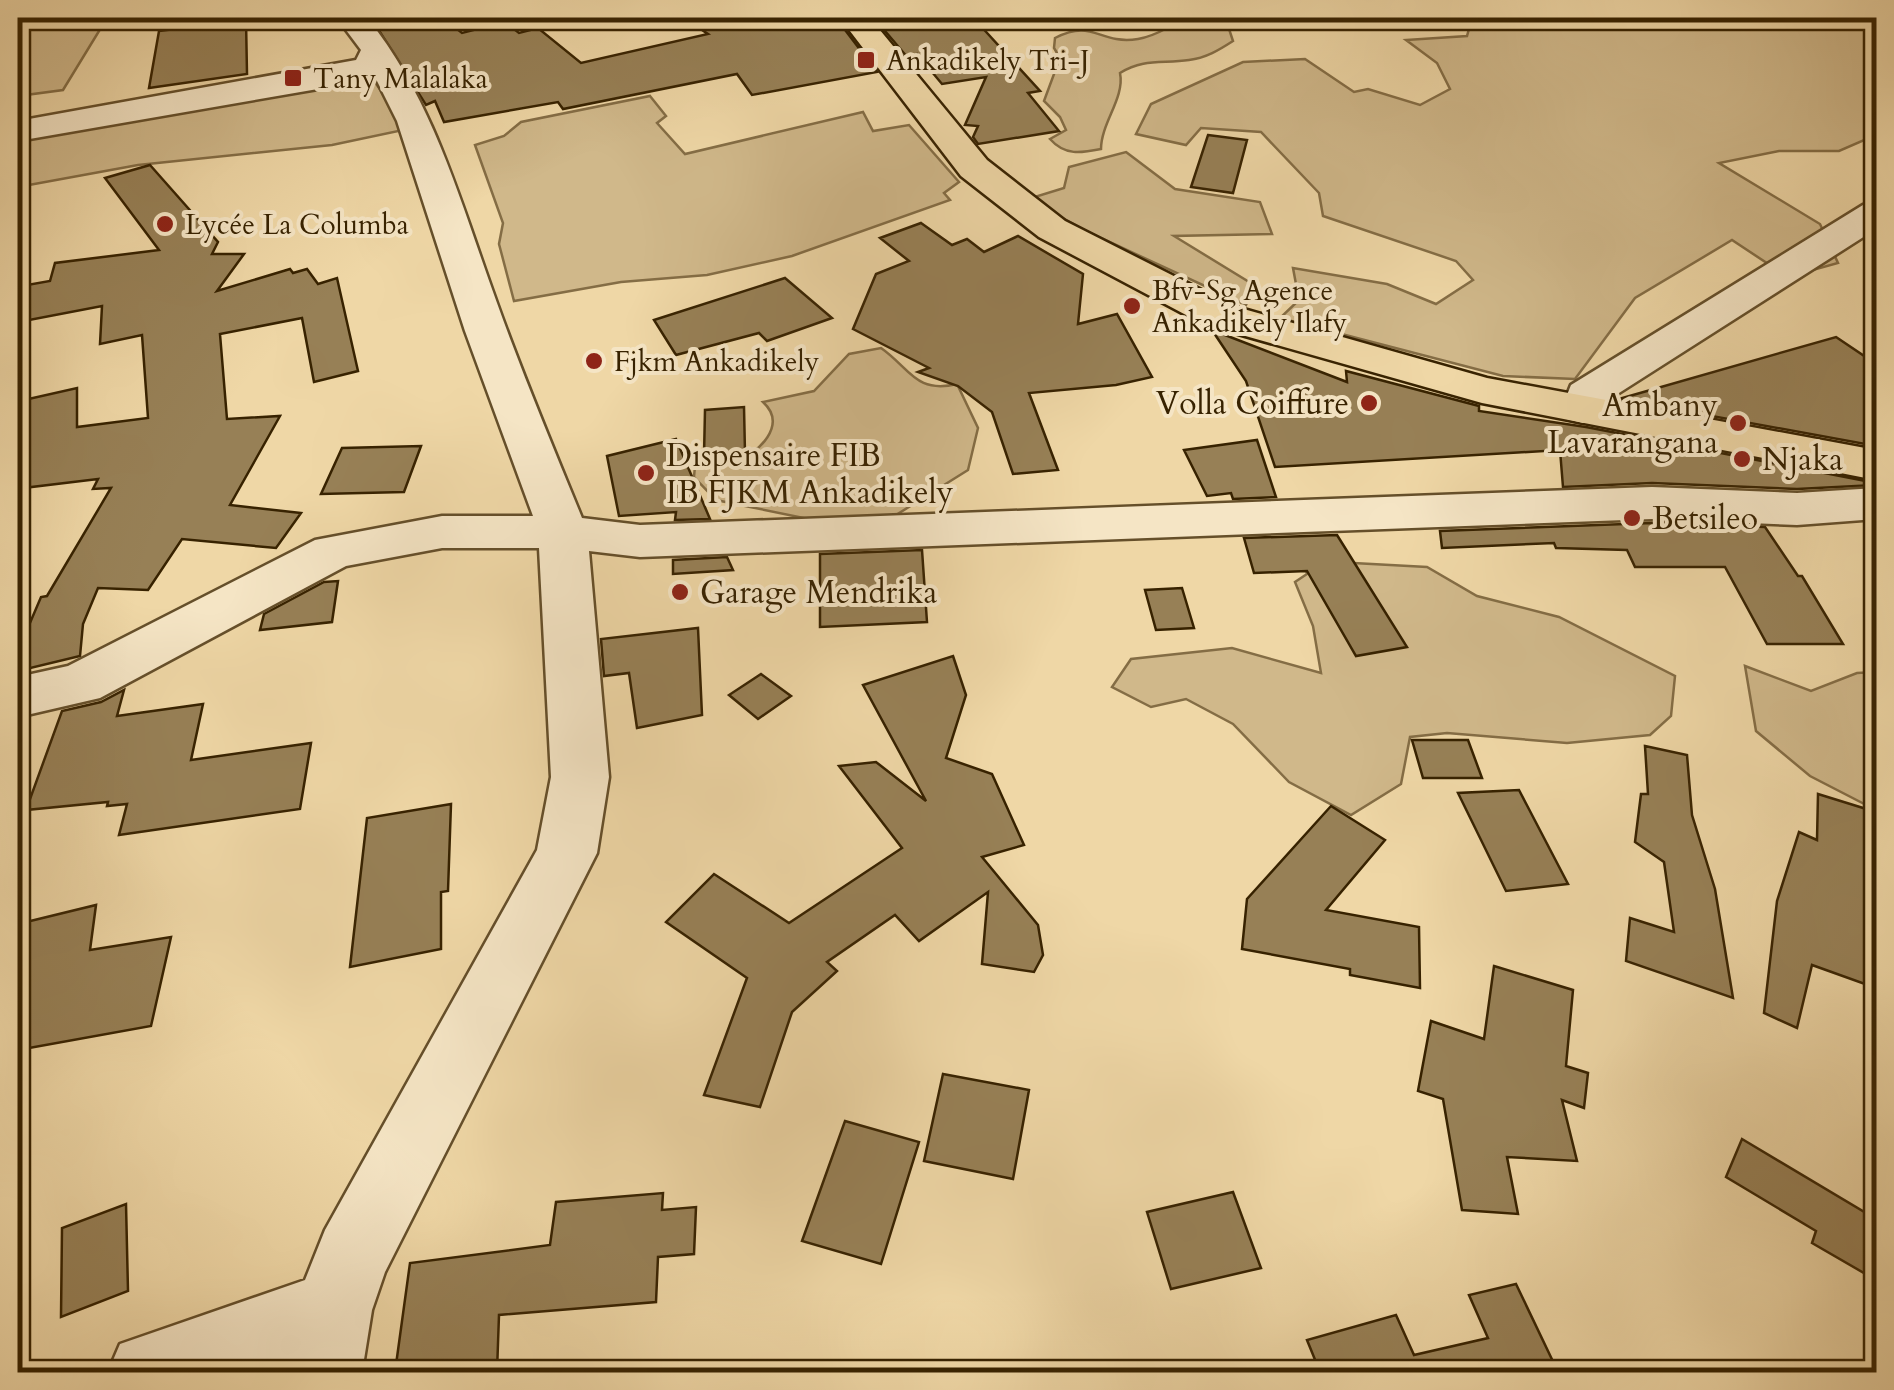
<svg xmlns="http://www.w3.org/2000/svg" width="1894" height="1390" viewBox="0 0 1894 1390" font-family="Cardo,serif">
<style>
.green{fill:#d0b88a;stroke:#846d45;stroke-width:2.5}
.building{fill:#978056;stroke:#372200;stroke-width:2.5}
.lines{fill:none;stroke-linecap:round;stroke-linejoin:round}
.minor-casing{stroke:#654f2a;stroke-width:5}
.major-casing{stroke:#372200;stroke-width:5}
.minor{fill:#f5e5c5;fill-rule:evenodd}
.major{fill:#efd7a6;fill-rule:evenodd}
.poi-dot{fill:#8f2418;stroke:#f5e5c5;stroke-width:4}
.labels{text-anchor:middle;stroke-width:8;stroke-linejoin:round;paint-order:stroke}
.far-poi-label{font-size:28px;fill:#372200;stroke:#f5e5c5;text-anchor:start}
.poi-label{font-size:32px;fill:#372200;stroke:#f5e5c5;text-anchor:start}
</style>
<rect width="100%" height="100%" fill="#efd7a6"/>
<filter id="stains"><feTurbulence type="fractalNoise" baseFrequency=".002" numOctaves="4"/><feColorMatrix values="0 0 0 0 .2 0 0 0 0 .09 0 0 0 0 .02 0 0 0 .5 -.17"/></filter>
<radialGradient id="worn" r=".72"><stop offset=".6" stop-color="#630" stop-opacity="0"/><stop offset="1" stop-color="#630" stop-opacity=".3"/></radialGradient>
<g class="green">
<path d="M18 18H107L63 90 18 96Z"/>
<path d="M1189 18H1231L1229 29 1233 41C1219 50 1206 58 1189 60 1163 64 1144 58 1120 73 1125 98 1101 123 1101 149 1081 153 1065 156 1050 139L1066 130 1060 117 1044 101 1060 58 1054 48 1055 38C1094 18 1098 45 1138 39 1158 36 1171 24 1189 18Z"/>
<path d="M1472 18H1876V135L1839 151H1779L1719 163 1820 224 1838 263 1788 277 1732 240 1635 298 1575 379 1503 376 1280 318 1299 300 1293 268 1387 284 1436 304 1473 280 1456 261 1323 216 1319 193 1261 132 1201 128 1186 145 1136 134 1151 104 1243 62 1305 59 1354 92 1368 89 1420 105 1450 89 1437 63 1406 40 1467 36Z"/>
<path d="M372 78 408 129 332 145 138 165 18 187V138Z"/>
<path d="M650 96 666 116 657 123 685 154 863 112 873 131 909 125 959 182 944 193 950 200 792 256 707 275 621 282 514 301 499 244 503 223 475 145 504 136 521 122Z"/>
<path d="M1126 152 1175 189 1260 202 1272 234 1174 236 1254 285 1246 305 1088 232 1028 199 1064 188 1069 167Z"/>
<path d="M881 348C910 368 915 394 957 384L978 428 968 470 880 525H838L716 500 694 477 695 466C708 465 723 466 735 462 759 453 788 425 763 402L814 391 849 354Z"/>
<path d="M1300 539 1335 562 1427 567 1477 596 1559 617 1675 676 1671 716 1650 735 1567 743 1447 733 1410 737 1401 784 1351 815 1289 782 1233 724 1186 699 1151 707 1112 687 1131 659 1232 648 1321 673 1313 626 1295 582 1307 574Z"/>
<path d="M1745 666 1811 691 1857 673 1876 672V810L1810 776 1756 731Z"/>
</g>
<g class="building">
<path d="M371 18H420L421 28 447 21 462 33 505 22 519 33 538 28 581 63 708 34 684 18H836L877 72 752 95 737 74 563 109 558 102 444 122 435 101 426 105Z"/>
<path d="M874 18H989L978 23 1040 91 1028 93 1059 131 978 144 973 137 978 126 965 125 986 77 942 84 917 54 908 58Z"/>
<path d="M246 20 247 74 149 88 159 31Z"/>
<path d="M1208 135 1247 140 1233 193 1191 187Z"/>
<path d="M150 165 218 242 212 254H244L217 291 290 269 293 273 307 269 318 284 337 278 358 371 314 382 302 318 220 334 227 419 280 416 230 505 301 513 276 548 182 539 148 590 98 588 83 624 80 656 18 671V651L41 597 47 596 111 488 93 489 98 479 23 488 24 400 77 388V427L148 418 142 335 100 344 102 306 24 321 27 285 50 281 55 263 159 250 105 178Z"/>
<path d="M921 223 952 245 967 239 984 252 1018 236 1083 274 1078 324 1117 314 1152 377 1116 385 1029 393 1058 470 1013 474 992 412 958 386 918 372 929 368 853 329 876 274 909 261 880 238Z"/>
<path d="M785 278 832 318 767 341 759 333 676 355 654 320Z"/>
<path d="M1212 330 1347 382 1346 371 1479 406V411L1586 427 1876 483V485L1797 489 1652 483 1563 487 1560 450 1275 467 1246 381Z"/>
<path d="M1836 337 1876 364V446L1619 399Z"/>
<path d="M744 407 745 453 704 456 705 410Z"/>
<path d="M676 439 710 519 675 520 676 512 619 516 607 456Z"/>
<path d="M1257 440 1276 497 1233 499 1231 493 1207 496 1184 450Z"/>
<path d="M421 446 404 492 321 494 342 448Z"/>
<path d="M1652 523 1765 527 1798 576H1802L1843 644H1767L1725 567H1635L1627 550 1556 548 1554 543 1442 548 1440 531Z"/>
<path d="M1337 535 1407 647 1356 656 1307 571 1254 573 1244 538Z"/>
<path d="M922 550 927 622 820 627V554Z"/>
<path d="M727 557 733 570 673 574V560Z"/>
<path d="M338 581 332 622 260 630 264 614 324 582Z"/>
<path d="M1182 588 1194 628 1156 630 1145 590Z"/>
<path d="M698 628 702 715 637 728 629 673 604 676 601 639Z"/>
<path d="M953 656 966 695 946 758 992 774 1024 845 982 857 1038 925 1043 955 1034 972 982 964 988 892 919 941 895 915 827 962 837 971 792 1012 760 1107 704 1095 747 978 666 922 714 874 789 923 902 848 839 766 876 762 926 801 863 685Z"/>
<path d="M761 674 791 696 758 719 729 695Z"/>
<path d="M124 690 117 716 203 704 191 760 311 743 300 809 119 835 127 804 107 806 108 802 26 810 62 711 101 702Z"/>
<path d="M1412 740H1468L1482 778H1423Z"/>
<path d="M1645 746 1687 755 1692 815 1715 889 1733 998 1626 961 1630 918 1674 932 1664 862 1635 842 1641 794H1648Z"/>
<path d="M1519 790 1568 884 1506 891 1458 793Z"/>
<path d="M1818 794 1876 812V988L1812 965 1797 1028 1764 1013 1777 901 1799 832 1817 840Z"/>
<path d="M451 804 448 891 441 892V949L350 967 367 818Z"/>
<path d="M1331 806 1385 840 1326 910 1419 927 1420 988 1350 975V969L1242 949 1247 899Z"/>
<path d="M96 905 90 950 171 937 151 1026 18 1050V924Z"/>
<path d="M1494 966 1573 990 1566 1066 1588 1073 1584 1108 1562 1100 1577 1161 1507 1157 1518 1214 1462 1210 1443 1099 1418 1091 1431 1021 1484 1039Z"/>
<path d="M943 1074 1029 1090 1013 1179 924 1161Z"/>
<path d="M845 1121 919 1142 881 1264 802 1241Z"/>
<path d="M1742 1139 1876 1219V1280L1812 1243 1816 1231 1726 1177Z"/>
<path d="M1233 1192 1261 1268 1171 1289 1147 1212Z"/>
<path d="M663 1193 662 1210 696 1207 694 1254 658 1257 656 1302 499 1315 497 1372H395L410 1263 550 1245 556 1202Z"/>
<path d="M126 1204 128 1291 61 1317 62 1228Z"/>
<path d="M1516 1284 1558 1372H1320L1307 1340 1396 1315 1414 1355 1488 1338 1469 1295Z"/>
</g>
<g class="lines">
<defs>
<g id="minor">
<path d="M337 18H367C434 100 461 205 497 303 523 376 553 447 582 518L640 525 1652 487 1797 493 1876 488V519L1797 525 1652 519 640 557 589 551 609 777 597 853 385 1272 372 1310 362 1372H282L283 1366 263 1372H108L120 1344 305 1280 325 1230 537 850 551 777 539 548H442L346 566 100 698 18 717V677L68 666 315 540 442 516H533L465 331 397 121 374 75 341 85 18 141V121L356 60 361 50Z"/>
<path d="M1876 202V229L1608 400 1599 419 1583 423 1567 419 1561 410 1571 385 1863 205Z"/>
</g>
<path id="major" d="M840 18H870L987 160 1065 221 1233 306 1487 378 1876 450V480L1482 403 1203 324 1039 237 961 176Z"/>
</defs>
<use href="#minor" class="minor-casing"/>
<use href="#major" class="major-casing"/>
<use href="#minor" class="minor"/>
<use href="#major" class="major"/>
</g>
<g class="poi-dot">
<rect x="856" y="50" width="20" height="20" rx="5"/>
<rect x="283" y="68" width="20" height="20" rx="5"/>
<circle cx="165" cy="224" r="10"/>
<circle cx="1132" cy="306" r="10"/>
<circle cx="594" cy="361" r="10"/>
<circle cx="1369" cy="403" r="10"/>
<circle cx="1738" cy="423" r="10"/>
<circle cx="1742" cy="459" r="10"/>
<circle cx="646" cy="473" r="10"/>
<circle cx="1632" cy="518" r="10"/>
<circle cx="680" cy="592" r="10"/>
</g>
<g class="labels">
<g class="far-poi-label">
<text x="886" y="70">Ankadikely Tri-J</text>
<text x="313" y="88">Tany Malalaka</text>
<text x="185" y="234">Lycée La Columba</text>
<text x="1152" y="300">Bfv-Sg Agence<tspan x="1152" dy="32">Ankadikely Ilafy</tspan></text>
<text x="614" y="371">Fjkm Ankadikely</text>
</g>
<g class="poi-label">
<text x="1349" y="414" text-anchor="end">Volla Coiffure</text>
<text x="1718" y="416" text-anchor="end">Ambany<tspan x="1718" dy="37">Lavarangana</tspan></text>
<text x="666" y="466">Dispensaire FIB<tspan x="666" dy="37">IB FJKM Ankadikely</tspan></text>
<text x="1762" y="470">Njaka</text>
<text x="1652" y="529">Betsileo</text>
<text x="700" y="603">Garage Mendrika</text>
</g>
</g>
<rect width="1894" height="1390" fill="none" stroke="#efd7a6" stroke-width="60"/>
<rect x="20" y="20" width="1854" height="1350" fill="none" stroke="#372200" stroke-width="5"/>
<rect x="30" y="30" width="1834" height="1330" fill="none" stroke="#372200" stroke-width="2.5"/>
<rect width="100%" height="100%" filter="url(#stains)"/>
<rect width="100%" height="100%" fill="url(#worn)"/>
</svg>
